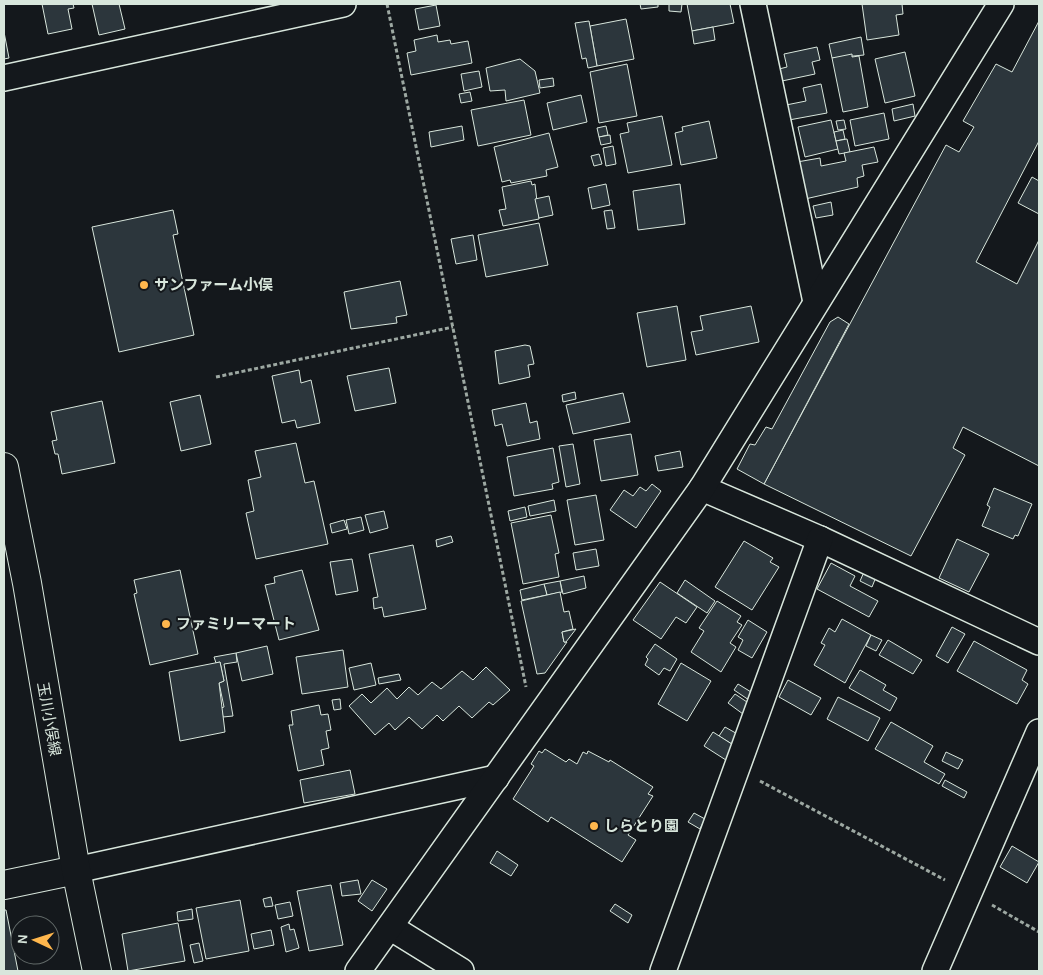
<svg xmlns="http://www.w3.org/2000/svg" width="1043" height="975" viewBox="0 0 1043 975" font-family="Karla,'Noto Sans JP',sans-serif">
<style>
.building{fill:#2c363c;stroke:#d8e6dc}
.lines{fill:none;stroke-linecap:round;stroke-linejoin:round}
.minor-casing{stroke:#d8e6dc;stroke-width:28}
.tertiary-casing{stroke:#d8e6dc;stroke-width:30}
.secondary-casing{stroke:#d8e6dc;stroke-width:30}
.path{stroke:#9da8a2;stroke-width:3;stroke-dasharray:4 2.5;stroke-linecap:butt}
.minor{stroke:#14181c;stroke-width:25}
.tertiary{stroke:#14181c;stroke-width:28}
.secondary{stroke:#14181c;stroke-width:28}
.poi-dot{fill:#ffb74d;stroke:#14181c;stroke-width:2}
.labels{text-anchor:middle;stroke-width:4;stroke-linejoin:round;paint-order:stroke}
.poi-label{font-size:15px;font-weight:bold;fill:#d8e6dc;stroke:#14181c;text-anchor:start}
.street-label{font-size:15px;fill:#d8e6dc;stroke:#14181c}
</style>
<rect width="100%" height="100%" fill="#14181c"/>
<g class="building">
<path d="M42 4H73L74 8 68 9 72 29 48 34Z"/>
<path d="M92 4H119L125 29 99 35Z"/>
<path d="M640 4H658V7L641 9Z"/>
<path d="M669 4H682L681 12 669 11Z"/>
<path d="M687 4H730L734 23 692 31Z"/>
<path d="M862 4H902L903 14 896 15 899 35 867 40Z"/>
<path d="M436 5 440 26 419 30 415 9Z"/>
<path d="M626 19 634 59 597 66 590 26Z"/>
<path d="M589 21 597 66 588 68 586 58 582 59 575 23Z"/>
<path d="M1039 21V141L976 262 1017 284 1039 240V466L963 427 953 448 965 455 911 556 764 484 946 145 959 152 974 127 963 121 996 64 1012 72Z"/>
<path d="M713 27 715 40 694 44 692 31Z"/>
<path d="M4 32 9 58 4 59Z"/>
<path d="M437 35 438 42 450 40 451 44 468 41 472 63 411 75 407 53 416 51 414 40Z"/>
<path d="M861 37 864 55 832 58 829 44Z"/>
<path d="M817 47 820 60 812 62 815 74 782 81 779 69 787 67 784 54Z"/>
<path d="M905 52 915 96 885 103 875 59Z"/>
<path d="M852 54V57L859 56 868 107 843 112 832 58Z"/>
<path d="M520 59 535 71 540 93 506 101 505 90 490 91 486 68Z"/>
<path d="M627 64 637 116 599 123 590 72Z"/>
<path d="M479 71 482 87 464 91 461 74Z"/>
<path d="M553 78 554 86 540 88 539 80Z"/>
<path d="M821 84 827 113 789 120 786 105 806 101 803 88Z"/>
<path d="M470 92 472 101 461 103 459 94Z"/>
<path d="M581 95 587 122 553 130 547 103Z"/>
<path d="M524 100 531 135 478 146 471 110Z"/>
<path d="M913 104 915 116 894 121 892 109Z"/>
<path d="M884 113 889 139 855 146 850 120Z"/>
<path d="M662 116 672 165 628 173 620 134 629 132 627 123Z"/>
<path d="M831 120 838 149 805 157 798 127Z"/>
<path d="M844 120 846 129 838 130 836 121Z"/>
<path d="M709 121 717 158 681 165 675 133 683 131 682 127Z"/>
<path d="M462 126 464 140 431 147 429 132Z"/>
<path d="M606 126 608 135 599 137 597 128Z"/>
<path d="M843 130 845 139 836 141 834 132Z"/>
<path d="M549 133 558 167 546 170 547 176 511 183 510 180 502 182 494 147Z"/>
<path d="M610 135 611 143 601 145 599 137Z"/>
<path d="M847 139 850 152 839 154 836 141Z"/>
<path d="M613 146 616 164 606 166 603 148Z"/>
<path d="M874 147 878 162 862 165 864 176 857 178 858 187 805 199 797 162 820 158 821 166 846 161 844 153Z"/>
<path d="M599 154 602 164 594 166 591 156Z"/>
<path d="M1032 177 1039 181V214L1018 203Z"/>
<path d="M531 181 532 185 535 184 539 219 503 226 499 210 506 209 502 187Z"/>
<path d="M606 184 610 205 592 209 588 188Z"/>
<path d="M680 184 685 224 638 230 633 191Z"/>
<path d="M549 196 553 215 539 218 535 199Z"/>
<path d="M831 202 833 215 816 218 813 206Z"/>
<path d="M173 210 178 234 173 235 194 335 119 352 92 227Z"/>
<path d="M612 210 615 228 607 229 604 211Z"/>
<path d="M539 223 548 265 486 277 478 235Z"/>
<path d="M473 235 477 260 456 264 451 239Z"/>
<path d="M400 281 407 315 396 317 397 323 351 329 344 292Z"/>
<path d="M677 306 686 360 647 367 637 313Z"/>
<path d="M751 306 759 342 696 355 691 332 703 330 700 316Z"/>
<path d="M838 317 849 324 764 484 737 469 750 444 755 445 766 427 772 429 830 322Z"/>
<path d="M525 345 530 346 534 364 528 365 530 377 499 384 495 351Z"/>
<path d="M389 368 396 403 355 411 347 376Z"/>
<path d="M299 370 301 383 311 380 320 423 297 428 295 420 282 423 272 376Z"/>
<path d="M575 392 576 399 563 402 562 395Z"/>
<path d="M623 393 630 422 573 434 566 405Z"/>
<path d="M200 395 211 444 181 451 170 402Z"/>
<path d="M102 401 115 463 62 474 58 454H55L52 441 57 440 51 412Z"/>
<path d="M526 403 530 423 537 421 540 439 507 446 502 424 495 426 492 410Z"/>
<path d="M631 434 638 475 601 481 594 440Z"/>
<path d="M296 443 305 483 314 481 328 544 256 559 246 513 254 511 248 480 261 477 255 451Z"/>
<path d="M573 444 580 484 566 487 559 446Z"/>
<path d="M553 448 559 482 552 484 553 489 514 496 507 457Z"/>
<path d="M680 451 683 467 658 471 655 456Z"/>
<path d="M652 484 661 491 636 528 610 510 624 490 633 496 640 487 646 491Z"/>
<path d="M994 488 1032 504 1018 536 1015 535 1013 539 982 526 990 507 987 505Z"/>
<path d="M596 495 604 540 575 545 567 500Z"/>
<path d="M554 500 556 511 530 516 528 506Z"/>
<path d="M525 507 527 517 510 521 508 511Z"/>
<path d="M384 511 388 528 370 533 365 515Z"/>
<path d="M551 515 559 553 555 554 559 577 523 584 511 523Z"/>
<path d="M361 517 364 530 349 534 346 520Z"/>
<path d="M344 520 347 529 332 533 330 524Z"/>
<path d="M451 536 453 542 437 547 436 540Z"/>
<path d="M957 539 989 554 969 592 939 578Z"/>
<path d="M744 541 773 558 770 562 779 567 752 610 715 587Z"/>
<path d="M413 545 426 609 384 617 382 607 374 609 373 598 378 597 369 554Z"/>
<path d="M596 549 599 566 576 570 573 553Z"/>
<path d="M352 559 358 591 336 595 330 562Z"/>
<path d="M831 563 855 576 850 586 878 601 869 617 817 589Z"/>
<path d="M180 570 198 654 150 665 134 594 137 593 134 580Z"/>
<path d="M302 570 319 630 279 640 265 585 275 583 274 577Z"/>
<path d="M864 572 876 577 872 587 860 581Z"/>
<path d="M584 576 586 588 563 594 560 581Z"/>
<path d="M685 580 715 601 707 613 677 593Z"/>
<path d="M560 581 562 592 547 595 544 584Z"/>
<path d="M660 582 697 607 686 623 676 617 661 639 633 620Z"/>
<path d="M544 584 547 595 522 600 520 590Z"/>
<path d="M560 592 564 612 569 611 573 629 562 632 564 642H567L545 673 537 674 521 601Z"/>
<path d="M717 601 741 616 737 622 742 625 730 643 736 647 721 672 691 652 704 631 699 628Z"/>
<path d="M842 619 871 635 845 683 814 665 825 645 821 643 829 628 835 632Z"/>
<path d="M748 620 767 632 752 658 738 650 743 640 738 637Z"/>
<path d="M952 627 965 634 948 663 936 656Z"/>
<path d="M576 629 566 642H564L562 632Z"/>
<path d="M871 635 882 640 876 651 866 646Z"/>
<path d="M888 640 922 660 913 674 879 655Z"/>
<path d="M974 641 1027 670 1022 680 1028 684 1017 704 957 671Z"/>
<path d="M655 644 677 659 670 671 664 668 659 675 645 665 648 659 646 657Z"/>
<path d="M267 646 273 674 242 681 236 653Z"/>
<path d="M343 650 348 687 302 694 296 657Z"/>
<path d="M236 653 237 662 224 664 233 716 223 717 221 708 224 707 219 683 224 681 220 662 216 663 214 657Z"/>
<path d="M220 662 224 681 219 683 225 732 180 741 169 672Z"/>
<path d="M371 663 376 685 354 690 349 668Z"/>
<path d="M681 663 711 681 687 721 658 704Z"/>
<path d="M486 667 510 690 493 705 489 702 472 718 459 706 443 721 437 715 422 729 409 717 395 730 389 723 375 735 349 706 362 694 371 703 387 688 397 699 409 687 418 695 432 682 441 689 462 671 473 680Z"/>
<path d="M860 670 886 685 883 690 897 698 890 711 849 688Z"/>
<path d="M399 674 401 680 379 684 378 678Z"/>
<path d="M788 680 821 698 811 715 779 697Z"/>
<path d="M738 684 756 695 752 702 734 690Z"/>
<path d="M735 694 750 704 743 714 728 703Z"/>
<path d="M838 697 880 718 868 741 827 719Z"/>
<path d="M340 699 341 709 334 710 332 700Z"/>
<path d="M319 705 321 715 328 714 331 730 326 731 329 748 321 750 324 765 298 771 289 725H293L291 711Z"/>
<path d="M891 722 933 746 924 762 945 774 939 784 875 749Z"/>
<path d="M725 727 741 736 735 746 719 736Z"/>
<path d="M713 732 738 748 729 762 704 746Z"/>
<path d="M545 749 566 762 569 759 577 764 583 752 587 754 588 751 609 762 610 760 653 787 648 794 653 796 628 835 636 840 622 862 551 817 548 822 513 799 534 766 531 764 539 751 542 753Z"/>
<path d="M946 752 963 760 958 769 942 761Z"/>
<path d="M350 770 355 794 304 803 300 780Z"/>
<path d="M945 780 967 792 964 798 942 786Z"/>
<path d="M694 813 705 819 700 829 688 822Z"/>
<path d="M1012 846 1039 862 1027 883 1000 867Z"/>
<path d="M497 851 518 865 511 876 490 863Z"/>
<path d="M358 880 361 894 342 896 340 883Z"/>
<path d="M372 880 387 889 372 911 358 901Z"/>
<path d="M331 885 343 945 309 951 297 891Z"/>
<path d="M271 897 273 906 265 907 263 899Z"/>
<path d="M240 900 249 951 206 959 196 908Z"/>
<path d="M290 902 293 916 278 919 275 905Z"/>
<path d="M615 904 632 915 628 923 610 911Z"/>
<path d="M192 909 193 919 178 921 177 912Z"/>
<path d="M4 910H6L18 971H4Z"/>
<path d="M178 923 185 961 128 971 122 934Z"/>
<path d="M289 924 290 930 294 929 299 948 286 952 281 927Z"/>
<path d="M271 930 274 945 254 949 251 934Z"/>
<path d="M199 943 203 961 194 963 190 945Z"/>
</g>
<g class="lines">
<defs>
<g id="minor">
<path d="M753 4 816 302"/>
<path d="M4 78 343 4"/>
<path d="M702 488 820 539 1039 642"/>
<path d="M76 870 496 778"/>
<path d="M390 927 461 971"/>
<path d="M358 971 702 488 1001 4"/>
<path d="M663 971 820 539"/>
<path d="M935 971 1039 732"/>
</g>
<path id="tertiary" d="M4 885 76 870"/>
<path id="secondary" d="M4 467 27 583 76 870 97 971"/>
</defs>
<use href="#minor" class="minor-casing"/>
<use href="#tertiary" class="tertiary-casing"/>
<use href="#secondary" class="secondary-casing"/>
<g class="path">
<path d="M387 4 526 687"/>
<path d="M216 377 453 327"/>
<path d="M760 781 945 880"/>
<path d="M992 905 1039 932"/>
</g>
<use href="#minor" class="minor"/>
<use href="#tertiary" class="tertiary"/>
<use href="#secondary" class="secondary"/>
</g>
<g class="poi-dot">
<circle cx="144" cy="285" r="5"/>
<circle cx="166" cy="624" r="5"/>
<circle cx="594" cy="826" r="5"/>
</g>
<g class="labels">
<g class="poi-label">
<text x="154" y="290">サンファーム小俣</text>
<text x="176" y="629">ファミリーマート</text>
<text x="604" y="831">しらとり園</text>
</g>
<g class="street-label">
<text transform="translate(49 719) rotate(80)" y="5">玉川小俣線</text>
</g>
</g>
<rect width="1043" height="975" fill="none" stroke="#d8e6dc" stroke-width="10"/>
<g transform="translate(35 940) rotate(274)"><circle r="24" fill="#14181c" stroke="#626a69"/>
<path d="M0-4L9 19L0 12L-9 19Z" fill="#ffb74d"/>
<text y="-8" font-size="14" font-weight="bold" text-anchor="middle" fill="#d8e6dc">N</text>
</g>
</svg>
